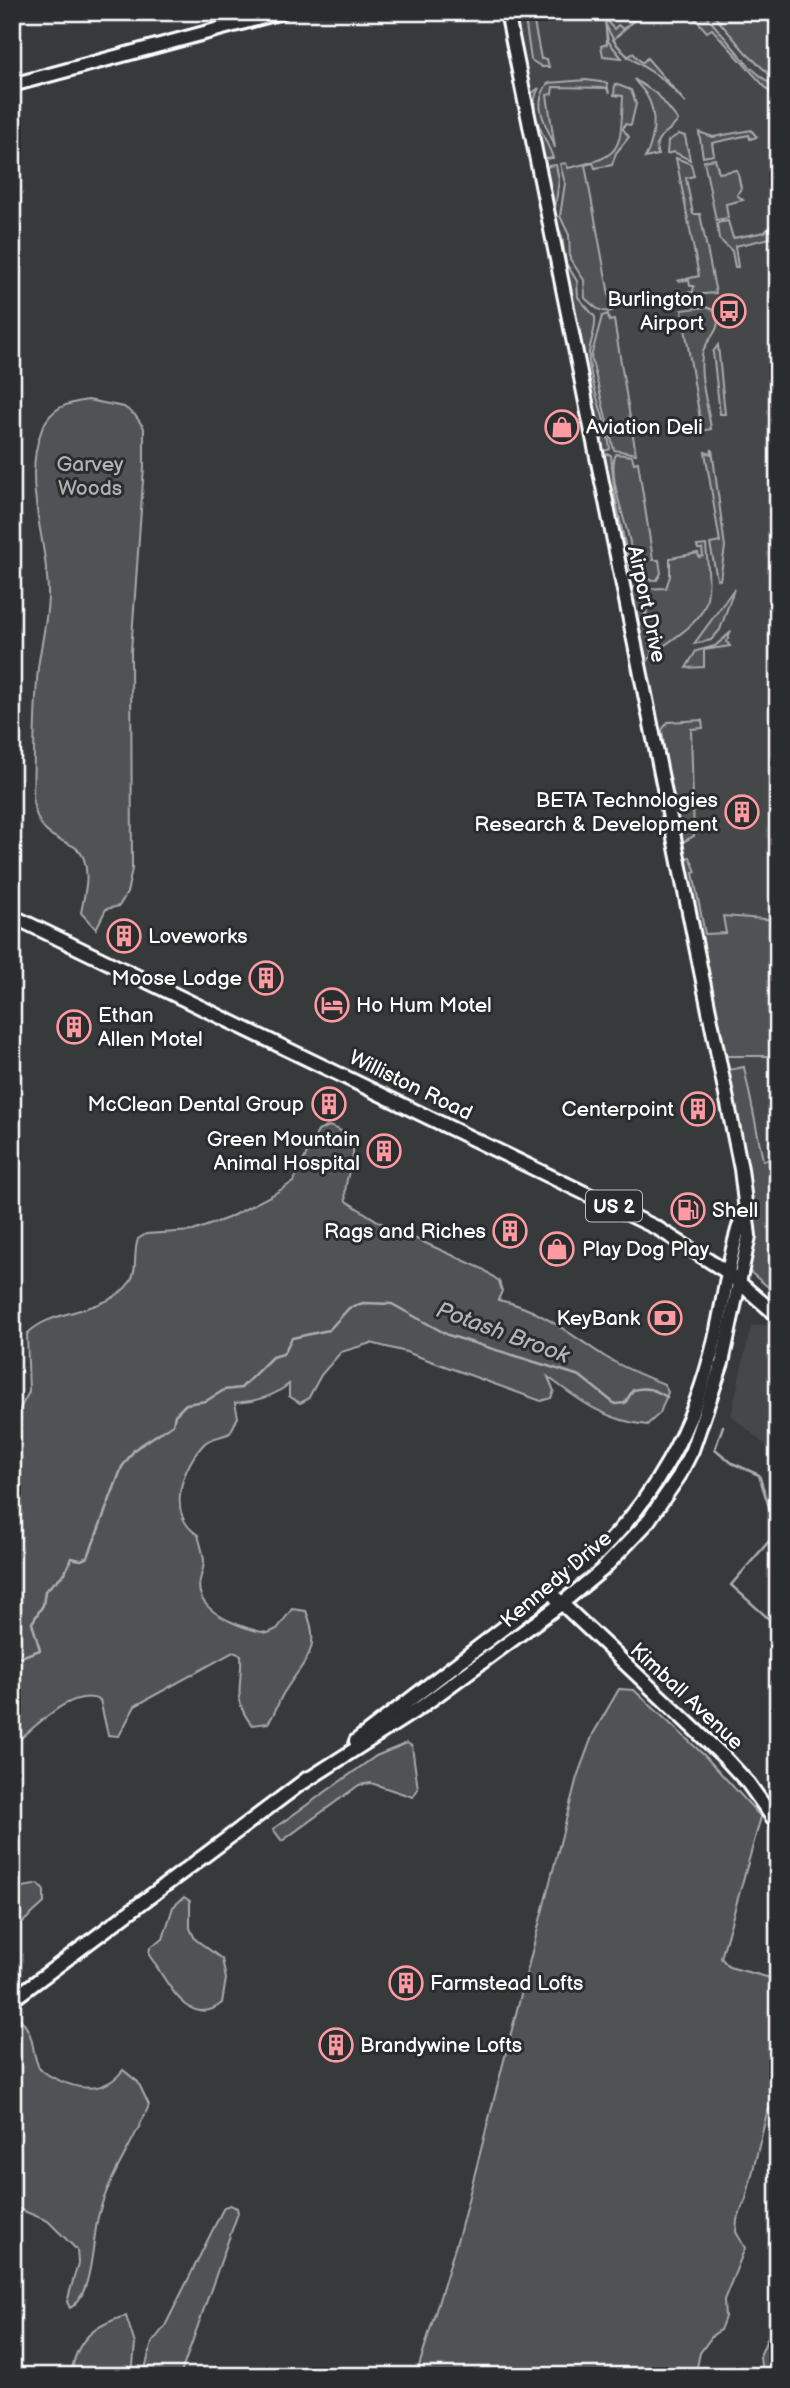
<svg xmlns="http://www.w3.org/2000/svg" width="790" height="2388" viewBox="0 0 790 2388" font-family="'Balsamiq Sans',sans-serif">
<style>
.built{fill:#444748}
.green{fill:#505354;stroke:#a8a9aa;stroke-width:2}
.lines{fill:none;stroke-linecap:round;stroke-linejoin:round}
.stream{stroke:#adaeaf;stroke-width:2.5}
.major-casing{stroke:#fff;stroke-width:18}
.major{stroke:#2a2d2e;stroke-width:12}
.labels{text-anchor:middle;stroke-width:6;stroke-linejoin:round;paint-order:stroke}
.shield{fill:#2a2d2e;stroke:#bfc0c0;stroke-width:2}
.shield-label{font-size:19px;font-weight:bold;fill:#fff}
.poi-label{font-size:21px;fill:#fff;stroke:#2a2d2e;text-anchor:end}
.park-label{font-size:21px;fill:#b0b2b2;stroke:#2a2d2e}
.street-label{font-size:21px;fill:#fff;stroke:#2a2d2e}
.water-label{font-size:23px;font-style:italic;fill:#b4b5b5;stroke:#2a2d2e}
</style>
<rect width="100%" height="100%" fill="#373a3b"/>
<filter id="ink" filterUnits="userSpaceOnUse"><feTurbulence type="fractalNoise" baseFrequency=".0143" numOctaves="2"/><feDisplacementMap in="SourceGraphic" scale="14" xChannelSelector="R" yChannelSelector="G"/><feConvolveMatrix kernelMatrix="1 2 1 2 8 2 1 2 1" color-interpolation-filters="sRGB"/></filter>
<g filter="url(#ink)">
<g class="built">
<path d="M512 12H778V933L699 934 668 776 662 730 627 577Z"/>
<path d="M724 1054H778V1288L750 1272 753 1224 750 1183Z"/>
<path d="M778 1324V1456L731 1415 751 1326Z"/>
</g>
<g class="green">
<path d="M524 12H532L541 59H547L549 67H542L531 60Z"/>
<path d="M643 12 613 40 628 57 633 53 642 63 647 58 686 103C677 94 669 84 658 76 630 57 619 56 605 23L608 41 622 58 603 56 601 46 607 44 605 19 614 29 618 25 623 29Z"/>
<path d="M689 12H703L749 66 778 91V101L712 29 707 32Z"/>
<path d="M711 12H778V82L746 53Z"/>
<path d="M634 79 658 95 678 120C671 134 651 134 658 155L645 158C654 141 658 115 647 96 644 90 637 84 634 79Z"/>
<path d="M586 80 607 83 609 94 607 88 553 87 552 94 547 95 555 148C548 125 530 107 548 83Z"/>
<path d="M615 84 631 90 636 104 631 125 625 124 623 129 629 137 616 153 612 165 595 168 593 163 585 165 612 311C600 314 594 306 585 298L584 280 570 259 569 235 560 216 565 183 560 164 566 163 568 168C624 156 620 150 623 96L614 95Z"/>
<path d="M539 88C525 111 546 136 553 158L545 159 541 154 531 101 532 93Z"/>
<path d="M751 130 757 137 750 139 749 135 712 143 714 155 703 157 699 132 713 137Z"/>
<path d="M679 134 685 136 690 160 674 152 667 154 668 141Z"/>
<path d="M676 158 691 164 694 176 686 178 693 214H700L716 293 679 296 678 288 680 293 693 292 694 286H690L689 280 677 281 699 276Z"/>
<path d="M715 159 719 173 737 170 741 188 737 195 743 200 726 204 728 218 716 220 704 161Z"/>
<path d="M556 165 559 180 554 216 562 236 566 263 577 281 578 297 595 317C597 332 587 345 589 361 592 392 607 419 610 449L602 452 545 172 548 166Z"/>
<path d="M728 221 733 238 765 232 771 225V238L735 246 738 267H735L732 251 719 239 717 223Z"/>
<path d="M706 307 714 310C727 331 703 339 702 356 699 378 708 406 711 429L702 431 682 310Z"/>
<path d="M608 314 609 321 614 320 636 454 614 450 591 357 602 316Z"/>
<path d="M718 345 725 414H720L713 352Z"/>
<path d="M88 400 124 407 135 415 144 428V467L131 652 132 869 127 893 119 906 106 909 96 929 81 913C84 896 90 877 84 859 74 833 42 851 33 802 34 757 34 712 38 668 41 644 48 618 48 594 48 541 21 482 42 429 51 407 67 403 88 400Z"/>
<path d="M712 449 725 547 720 580 717 579 710 544 720 542 705 452 711 454Z"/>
<path d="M608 454 611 455 615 496 632 578 627 577 603 455Z"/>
<path d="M616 454 632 456 634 463 638 462 653 560H659L661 573 657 580 638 579C627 569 633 552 629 538 624 517 607 472 616 454Z"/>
<path d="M706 545C712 608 711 614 656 651 645 631 650 610 641 589L666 588 670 576V558L698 553 699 557 703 556 702 549H698L697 546Z"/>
<path d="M634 587C650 602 643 633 653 653L647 662 630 588Z"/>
<path d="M734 589 720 630 711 640 694 644Z"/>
<path d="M730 633 727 642 730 646 704 650V667L686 668 696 651 715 646Z"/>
<path d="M702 720 703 728 691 729 694 836 683 842 668 776 662 730 668 722Z"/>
<path d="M690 857 696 872 693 873 705 934 726 933 723 916 778 920V1056H727L723 1053 704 956 706 951H703L685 858Z"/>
<path d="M744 1067 763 1160H773L778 1295 750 1272 748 1265 753 1224 750 1183 728 1075V1070Z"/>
<path d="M329 1126C375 1140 340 1170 346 1201L381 1223 483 1269 499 1281 502 1291 498 1300C538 1307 571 1335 604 1356 623 1368 644 1376 664 1384L668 1392 660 1413 647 1425C606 1421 580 1401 548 1377L554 1391 551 1398 541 1401 406 1352 371 1343 341 1352 321 1375 308 1399 300 1403 289 1396V1384C271 1398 257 1401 235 1403L238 1417 230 1433C222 1437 210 1438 205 1443 181 1467 166 1515 198 1535 200 1543 204 1554 204 1562 203 1574 196 1584 201 1596 209 1617 248 1630 268 1633L277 1629 292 1609 306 1611C323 1651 303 1661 283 1694 277 1704 276 1713 268 1723L252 1725C231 1700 243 1685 241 1655L233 1652 135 1706 119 1736 108 1735 100 1700C70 1687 36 1728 12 1745V1423L29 1392 27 1334C53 1307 107 1315 130 1282 138 1270 133 1252 138 1239L146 1234 193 1231 228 1218 274 1194 293 1182 318 1131Z"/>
<path d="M619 1689 634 1690 705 1756 761 1817 721 1958 729 1967 778 1980V2094L767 2113 746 2199 737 2220 736 2232 745 2248 724 2300 725 2317 720 2330 713 2335 700 2353 695 2376H416L460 2231 577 1777 593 1734Z"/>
<path d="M407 1743 412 1746 418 1789 413 1797 371 1783 359 1785 282 1841 273 1829 376 1756Z"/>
<path d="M39 1884 44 1891V1903L12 1932V1889Z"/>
<path d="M184 1897 190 1901V1928L195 1939 222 1959 226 1979 222 2003C188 2031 167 1980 149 1955L150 1947 163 1939 173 1907Z"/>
<path d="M18 2016C38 2039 29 2048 40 2070 67 2087 101 2099 123 2070L138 2082 149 2105C134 2143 108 2177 98 2217 92 2241 93 2295 70 2308L67 2302 78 2263 77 2250 48 2221 12 2206V2020Z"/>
<path d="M230 2205 237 2208 238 2213 180 2376H143L152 2343 165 2326 224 2207Z"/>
<path d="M778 2313V2376H762L760 2356Z"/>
<path d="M126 2316 135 2344 132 2376H71C75 2341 93 2325 126 2316Z"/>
</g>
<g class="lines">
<g class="stream">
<path d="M723 1426 715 1449 732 1463 759 1475 777 1532 731 1585 778 1627"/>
<path d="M12 1660 40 1650 32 1623 43 1605 45 1591 65 1573 71 1558 81 1560 88 1557 122 1467 135 1449 173 1424 175 1415 186 1404 206 1401 224 1390 241 1388 272 1357 283 1354 292 1338 329 1330 349 1308 363 1303 392 1304 448 1335 580 1376 615 1404 625 1403 633 1390C646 1386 655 1390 667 1397"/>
</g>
<defs>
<g id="major">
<path d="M12 85 282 12"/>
<path d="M12 916 657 1228 727 1272 778 1316"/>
<path d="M556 1598 725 1758 748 1783 778 1825"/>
<path d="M356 1741 587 1564C654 1502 694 1428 715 1339 725 1296 729 1251 745 1209"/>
<path d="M304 1782 421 1707 561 1604 602 1570 646 1524 679 1476 692 1450 722 1363 749 1236 741 1169 507 12"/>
<path d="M12 2000 308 1778"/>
</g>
</defs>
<use href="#major" class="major-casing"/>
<use href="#major" class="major"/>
</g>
</g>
<defs>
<symbol id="bus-ring" viewBox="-11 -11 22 22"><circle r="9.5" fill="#2a2d2e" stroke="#ff9aa2" stroke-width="1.5"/><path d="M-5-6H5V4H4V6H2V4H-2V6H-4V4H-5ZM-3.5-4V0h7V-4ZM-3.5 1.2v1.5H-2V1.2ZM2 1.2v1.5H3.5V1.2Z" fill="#ff9aa2"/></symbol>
<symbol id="shop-ring" viewBox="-11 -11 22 22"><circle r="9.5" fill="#2a2d2e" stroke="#ff9aa2" stroke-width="1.5"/><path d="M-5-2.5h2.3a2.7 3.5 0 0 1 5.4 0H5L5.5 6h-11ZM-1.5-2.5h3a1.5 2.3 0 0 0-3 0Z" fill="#ff9aa2"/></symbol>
<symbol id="building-ring" viewBox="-11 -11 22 22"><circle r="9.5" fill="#2a2d2e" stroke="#ff9aa2" stroke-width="1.5"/><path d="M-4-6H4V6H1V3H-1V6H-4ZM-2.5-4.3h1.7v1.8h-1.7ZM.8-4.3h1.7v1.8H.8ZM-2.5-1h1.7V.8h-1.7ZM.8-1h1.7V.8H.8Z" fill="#ff9aa2"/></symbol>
<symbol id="hotel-ring" viewBox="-11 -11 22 22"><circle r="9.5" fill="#2a2d2e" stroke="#ff9aa2" stroke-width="1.5"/><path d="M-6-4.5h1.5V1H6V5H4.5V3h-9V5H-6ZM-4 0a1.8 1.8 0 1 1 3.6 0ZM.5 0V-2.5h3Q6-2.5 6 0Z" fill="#ff9aa2"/></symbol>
<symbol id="fuel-ring" viewBox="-11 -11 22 22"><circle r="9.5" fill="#2a2d2e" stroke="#ff9aa2" stroke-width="1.5"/><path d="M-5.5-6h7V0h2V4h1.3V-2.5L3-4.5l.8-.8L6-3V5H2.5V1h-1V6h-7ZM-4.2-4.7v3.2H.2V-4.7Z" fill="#ff9aa2"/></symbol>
<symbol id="bank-ring" viewBox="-11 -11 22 22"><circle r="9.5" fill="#2a2d2e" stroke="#ff9aa2" stroke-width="1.5"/><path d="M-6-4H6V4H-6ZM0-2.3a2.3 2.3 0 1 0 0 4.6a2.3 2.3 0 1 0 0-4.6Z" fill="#ff9aa2"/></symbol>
</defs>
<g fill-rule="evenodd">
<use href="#bus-ring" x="710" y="292" width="38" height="38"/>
<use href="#shop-ring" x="543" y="408" width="38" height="38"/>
<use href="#building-ring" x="723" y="793" width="38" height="38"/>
<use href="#building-ring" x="105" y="917" width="38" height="38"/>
<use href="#building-ring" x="247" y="959" width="38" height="38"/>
<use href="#hotel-ring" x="313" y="986" width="38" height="38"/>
<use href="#building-ring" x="55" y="1008" width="38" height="38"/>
<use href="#building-ring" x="310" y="1085" width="38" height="38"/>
<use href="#building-ring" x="679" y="1090" width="38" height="38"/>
<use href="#building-ring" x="365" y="1132" width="38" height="38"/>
<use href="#fuel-ring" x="669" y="1191" width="38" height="38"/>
<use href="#building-ring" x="491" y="1212" width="38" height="38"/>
<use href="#shop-ring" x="538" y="1230" width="38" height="38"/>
<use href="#bank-ring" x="646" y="1299" width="38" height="38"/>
<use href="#building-ring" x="387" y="1964" width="38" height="38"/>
<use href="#building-ring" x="317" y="2026" width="38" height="38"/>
</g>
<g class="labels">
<rect class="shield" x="586" y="1190.5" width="56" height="31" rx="5"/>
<g class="shield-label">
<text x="614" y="1213">US 2</text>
</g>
<g class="poi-label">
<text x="704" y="306">Burlington<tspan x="704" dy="24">Airport</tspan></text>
<text x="586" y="434" text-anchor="start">Aviation Deli</text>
<text x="718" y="807">BETA Technologies<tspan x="718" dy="24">Research &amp; Development</tspan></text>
<text x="148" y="943" text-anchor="start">Loveworks</text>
<text x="242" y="985">Moose Lodge</text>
<text x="356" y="1012" text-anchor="start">Ho Hum Motel</text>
<text x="98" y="1022" text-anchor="start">Ethan<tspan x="98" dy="24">Allen Motel</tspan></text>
<text x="304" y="1111">McClean Dental Group</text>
<text x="674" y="1116">Centerpoint</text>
<text x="360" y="1146">Green Mountain<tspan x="360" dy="24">Animal Hospital</tspan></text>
<text x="712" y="1217" text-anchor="start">Shell</text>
<text x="486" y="1238">Rags and Riches</text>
<text x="582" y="1256" text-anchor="start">Play Dog Play</text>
<text x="640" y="1325">KeyBank</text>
<text x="430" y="1990" text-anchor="start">Farmstead Lofts</text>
<text x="360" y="2052" text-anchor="start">Brandywine Lofts</text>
</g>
<g class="park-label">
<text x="90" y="471">Garvey<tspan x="90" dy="24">Woods</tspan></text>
</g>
<g class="street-label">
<text transform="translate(647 604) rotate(78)" y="7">Airport Drive</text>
<text transform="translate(411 1085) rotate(26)" y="7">Williston Road</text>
<text transform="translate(556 1579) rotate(-40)" y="7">Kennedy Drive</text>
<text transform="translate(687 1696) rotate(43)" y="7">Kimball Avenue</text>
</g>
<g class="water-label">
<text transform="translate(503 1332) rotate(20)" y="8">Potash Brook</text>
</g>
</g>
<rect width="790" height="2388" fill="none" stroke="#2a2d2e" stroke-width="42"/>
<rect x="21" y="21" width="748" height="2346" fill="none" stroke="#fff" stroke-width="2.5" filter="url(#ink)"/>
</svg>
